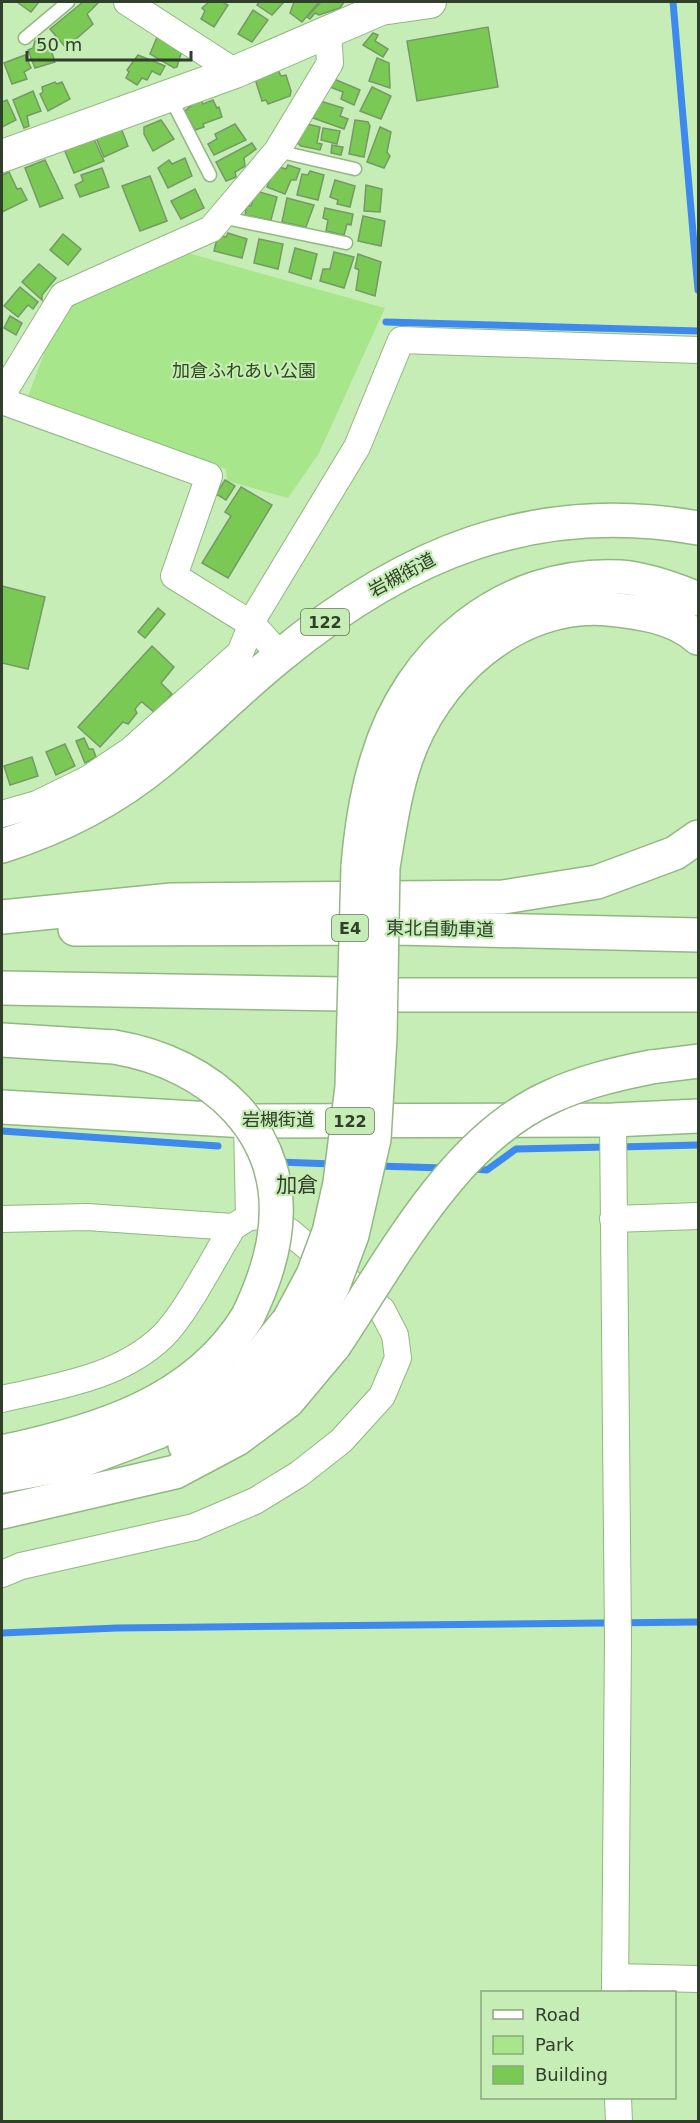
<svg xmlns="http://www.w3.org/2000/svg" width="700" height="2123" viewBox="0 0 700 2123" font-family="'DejaVu Sans','Noto Sans JP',sans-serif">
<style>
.green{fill:#a7e68b}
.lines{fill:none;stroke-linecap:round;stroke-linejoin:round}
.stream{stroke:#3d89ee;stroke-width:7}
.building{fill:#7bc955;stroke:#759966;stroke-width:1.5}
.service-casing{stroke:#92b782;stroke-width:15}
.minor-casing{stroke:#92b782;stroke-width:28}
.tertiary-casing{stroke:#92b782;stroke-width:34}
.trunk-casing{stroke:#92b782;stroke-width:36}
.motorway-casing{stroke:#92b782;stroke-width:36}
.service{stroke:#fff;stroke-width:12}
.minor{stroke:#fff;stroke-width:26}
.tertiary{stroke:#fff;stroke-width:32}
.trunk{stroke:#fff;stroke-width:33}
.motorway{stroke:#fff;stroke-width:33}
.motorway-bridge-casing{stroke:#92b782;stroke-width:36;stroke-linecap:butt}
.motorway-bridge{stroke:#fff;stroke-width:33}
.labels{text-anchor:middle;stroke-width:4.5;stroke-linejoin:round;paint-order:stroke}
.shield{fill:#c6edb6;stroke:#5c7353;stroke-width:1.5}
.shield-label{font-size:16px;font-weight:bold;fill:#2f3f29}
.park-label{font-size:18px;fill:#2c4a1d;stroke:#c6edb6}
.street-label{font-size:18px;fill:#2f3f29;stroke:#c6edb6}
.quarter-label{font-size:21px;fill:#2f3f29;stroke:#c6edb6}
</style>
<rect width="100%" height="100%" fill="#c6edb6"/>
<path class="green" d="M184 252 385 308 319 453 288 498 227 481 226 469 26 402 53 329 81 293Z"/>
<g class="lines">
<g class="stream">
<path d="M673 2 698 290"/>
<path d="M386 322 698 331"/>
<path d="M2 1131 218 1146"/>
<path d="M619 1147 698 1145"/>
<path d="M278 1162 333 1164"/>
<path d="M377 1166 444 1168"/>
<path d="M473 1169 487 1170 516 1149 608 1147"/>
<path d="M2 1633 117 1628 698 1622"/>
</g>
</g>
<g class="building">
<path d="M17 2H39L31 12Z"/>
<path d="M83 2H99L87 14 93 24 66 48 50 29Z"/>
<path d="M209 2H222L228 5 214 27 201 19 205 11 202 8Z"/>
<path d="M259 2H284L272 15 257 5Z"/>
<path d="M294 2H319L302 22 290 13Z"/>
<path d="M321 2H344L340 8 319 15 315 13 310 19 307 17Z"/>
<path d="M253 10 268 20 252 42 238 34Z"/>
<path d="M488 27 498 87 417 101 407 41Z"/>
<path d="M160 30 184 43 177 67 174 68 150 54Z"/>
<path d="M373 33 378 35 375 41 388 49 383 57 363 45Z"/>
<path d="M41 39 43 43 48 41 55 62 35 68 28 50 33 48 35 41Z"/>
<path d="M25 55 31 68 24 72 27 79 12 84 4 63Z"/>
<path d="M138 55 165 66 160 75 152 71 147 80 142 78 137 85 126 78 129 72 127 70Z"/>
<path d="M377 58 389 63 390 88 369 81Z"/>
<path d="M277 68 281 76 286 75 291 91 290 96 268 104 266 100 262 101 255 79Z"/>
<path d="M334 79 360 90 354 105 341 99 343 92 330 87Z"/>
<path d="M55 82 57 84 62 82 70 99 48 111 40 94 43 92 42 87Z"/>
<path d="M372 87 391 96 381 119 360 111Z"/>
<path d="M33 91 41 111 27 116 29 126 24 128 13 100Z"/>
<path d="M200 98 203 104 213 100 217 108 219 107 222 117 203 124 204 127 195 130 185 111Z"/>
<path d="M7 100 16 120 2 127V102Z"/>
<path d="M320 101 343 108 340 116 348 119 344 129 313 118Z"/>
<path d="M161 120 174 139 153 151 144 134V127Z"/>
<path d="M355 120 368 122 370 126 364 157 349 154Z"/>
<path d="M303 123 320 127 317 143 322 144 320 150 301 146 297 143Z"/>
<path d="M235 124 246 140 214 155 208 144 217 139 215 134Z"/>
<path d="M380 127 391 132 387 152 390 156 384 168 367 162Z"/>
<path d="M121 128 128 146 104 157 96 138Z"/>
<path d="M323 128 340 131 337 144 321 140Z"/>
<path d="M94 139 104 161 74 173 64 149Z"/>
<path d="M252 143 256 149 244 158 245 166 235 172 236 177 226 181 216 162Z"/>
<path d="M332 145 343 147 341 155 331 153Z"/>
<path d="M185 158 192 176 168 188 158 168 169 160 172 164Z"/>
<path d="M45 160 63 198 40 207 25 168Z"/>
<path d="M288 165 300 169 296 180H291L285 194 267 187 276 166 286 169Z"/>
<path d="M102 168 109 187 80 197 75 185 83 181 81 175Z"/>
<path d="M310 171 324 175 318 200 297 195 302 174 308 175Z"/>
<path d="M9 172 17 189 21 188 27 200 2 212V175Z"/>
<path d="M150 176 167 221 140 231 122 186Z"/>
<path d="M335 180 355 186 350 207 337 204 338 200 330 197Z"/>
<path d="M366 185 382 189 380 212 364 211Z"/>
<path d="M195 189 204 208 181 219 171 201Z"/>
<path d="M256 191 277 197 271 220 245 215 247 205 251 206Z"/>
<path d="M287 198 314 205 306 227 282 222Z"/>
<path d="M325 208 353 214 351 225 347 224 344 235 326 231 328 220 323 218Z"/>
<path d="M363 216 385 221 381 246 358 241Z"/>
<path d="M228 233 247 239 242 258 214 251 218 235 226 237Z"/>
<path d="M63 234 81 249 68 265 50 250Z"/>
<path d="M259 239 283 244 278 269 254 263Z"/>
<path d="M295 248 317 254 311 279 289 272Z"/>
<path d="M334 252 354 257 344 288 320 281 323 269H330Z"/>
<path d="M358 254 381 262 375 296 356 290 359 270 355 268Z"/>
<path d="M39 264 56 278 42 295V300L22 282Z"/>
<path d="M20 287 38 302 33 309 28 305 18 317 4 306Z"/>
<path d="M10 316 22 323 16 335 4 328Z"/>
<path d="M225 480 235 486 226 500 216 494Z"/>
<path d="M241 487 272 505 228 578 202 563 231 516 225 512Z"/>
<path d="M2 586 45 597 28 669 2 663Z"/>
<path d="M158 608 165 614 145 638 138 632Z"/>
<path d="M152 646 174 667 161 683 172 694 155 713 142 702 140 703 135 709 137 713 128 724 123 722 100 747 78 727Z"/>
<path d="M84 738 89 749H93L96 757 85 763 76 741Z"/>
<path d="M65 744 75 766 56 775 46 752Z"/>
<path d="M32 757 38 776 10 785 4 766Z"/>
</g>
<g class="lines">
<defs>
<g id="service">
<path d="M25 38 68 2"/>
<path d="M170 97 210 175"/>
<path d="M277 151 355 169"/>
<path d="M221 217 346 243"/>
</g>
<g id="minor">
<path d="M127 2 235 72"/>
<path d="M2 395 63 295 211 229 277 151 330 63 328 31"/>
<path d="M2 401 209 476 174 576 253 625 280 655"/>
<path d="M2 814 37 804 88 779 131 750 240 653 256 614 357 447 401 340 698 350"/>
<path d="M613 1120 618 1640 615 1992"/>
<path d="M247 1124 249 1217"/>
<path d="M2 1219 87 1217 233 1227"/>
<path d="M613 1219 698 1216"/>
<path d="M2 1399C57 1386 120 1378 163 1336 187 1312 214 1257 233 1227L249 1217 261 1216 290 1232 382 1310 395 1335 398 1358 382 1396 341 1441 299 1474 255 1501 194 1527 21 1566 2 1574"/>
<path d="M615 1977 698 1979"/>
<path d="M618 2098 619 2122"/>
</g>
<path id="tertiary" d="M2 156 235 72 381 9 430 2"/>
<g id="trunk">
<path d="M2 846C59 828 114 800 161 761 202 727 239 689 280 656 405 553 535 499 698 528"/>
<path d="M2 1107 247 1121 613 1120 698 1116"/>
</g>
<g id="motorway">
<path d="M358 867C361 830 366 795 377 760 409 651 504 571 620 577 646 579 674 589 698 599"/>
<path d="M383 867C389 833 393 798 404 765 431 678 515 600 609 609 639 612 675 617 698 638"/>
<path d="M2 917 172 900 503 897 597 882 675 853 698 837"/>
<path d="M75 929 397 928 698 935"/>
<path d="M2 988 400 995H698"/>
<path d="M2 1040 114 1047"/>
<path d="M651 1067 698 1061"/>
<path d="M185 1445 233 1414 262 1388 308 1332"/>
<path d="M2 1452C96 1432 195 1403 248 1316"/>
<path d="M2 1476 75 1463 158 1432 206 1403 245 1374 289 1320"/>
<path d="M2 1512 175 1472 237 1439 288 1401 334 1346"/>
</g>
</defs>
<use href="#service" class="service-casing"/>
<use href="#minor" class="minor-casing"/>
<use href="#tertiary" class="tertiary-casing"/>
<use href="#trunk" class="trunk-casing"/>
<use href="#motorway" class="motorway-casing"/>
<use href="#service" class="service"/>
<use href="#minor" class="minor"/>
<use href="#tertiary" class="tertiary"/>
<use href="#trunk" class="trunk"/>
<use href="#motorway" class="motorway"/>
<defs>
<g id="motorway-bridge">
<path d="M114 1047C210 1063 291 1132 274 1238 270 1265 260 1291 248 1316"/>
<path d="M289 1320 313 1275 329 1232 340 1183 352 1087 358 867"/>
<path d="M308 1332 333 1286 352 1235 374 1139 380 1037 383 867"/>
<path d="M334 1346C392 1260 452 1141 550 1097 582 1082 616 1074 651 1067"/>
</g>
</defs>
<use href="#motorway-bridge" class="motorway-bridge-casing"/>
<use href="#motorway-bridge" class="motorway-bridge"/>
</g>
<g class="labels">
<g class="shield">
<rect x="301" y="609" width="48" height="26" rx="4.5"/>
<rect x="332" y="915" width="36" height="26" rx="4.5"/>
<rect x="326" y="1108" width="48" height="26" rx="4.5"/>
</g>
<g class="shield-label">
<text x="325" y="628">122</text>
<text x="350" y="934">E4</text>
<text x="350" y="1127">122</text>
</g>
<g class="park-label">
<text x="244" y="377">加倉ふれあい公園</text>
</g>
<g class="street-label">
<text transform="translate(402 575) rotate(-28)" y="6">岩槻街道</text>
<text transform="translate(440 929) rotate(1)" y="6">東北自動車道</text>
<text x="278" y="1126">岩槻街道</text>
</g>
<g class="quarter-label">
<text x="297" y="1192">加倉</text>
</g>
</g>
<rect width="700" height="2123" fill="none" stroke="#2f3f29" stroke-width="6"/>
<rect x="481" y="1991" width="195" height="108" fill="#c6edb6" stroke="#8aa77e" stroke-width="1.5"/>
<rect x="493" y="2010" width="30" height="9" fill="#ffffff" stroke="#8aa77e" stroke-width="1.5"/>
<text x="535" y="2021" font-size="18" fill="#2f3f29">Road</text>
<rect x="493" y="2036" width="30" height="18" fill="#a7e68b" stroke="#8aa77e" stroke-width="1.5"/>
<text x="535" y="2051" font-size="18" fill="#2f3f29">Park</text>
<rect x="493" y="2066" width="30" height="18" fill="#7bc955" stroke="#8aa77e" stroke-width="1.5"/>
<text x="535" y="2081" font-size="18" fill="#2f3f29">Building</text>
<path d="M27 51v9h164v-9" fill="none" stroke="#2f3f29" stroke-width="3"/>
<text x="36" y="51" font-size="18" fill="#2f3f29" stroke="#c6edb6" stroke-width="4.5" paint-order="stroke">50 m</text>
</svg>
